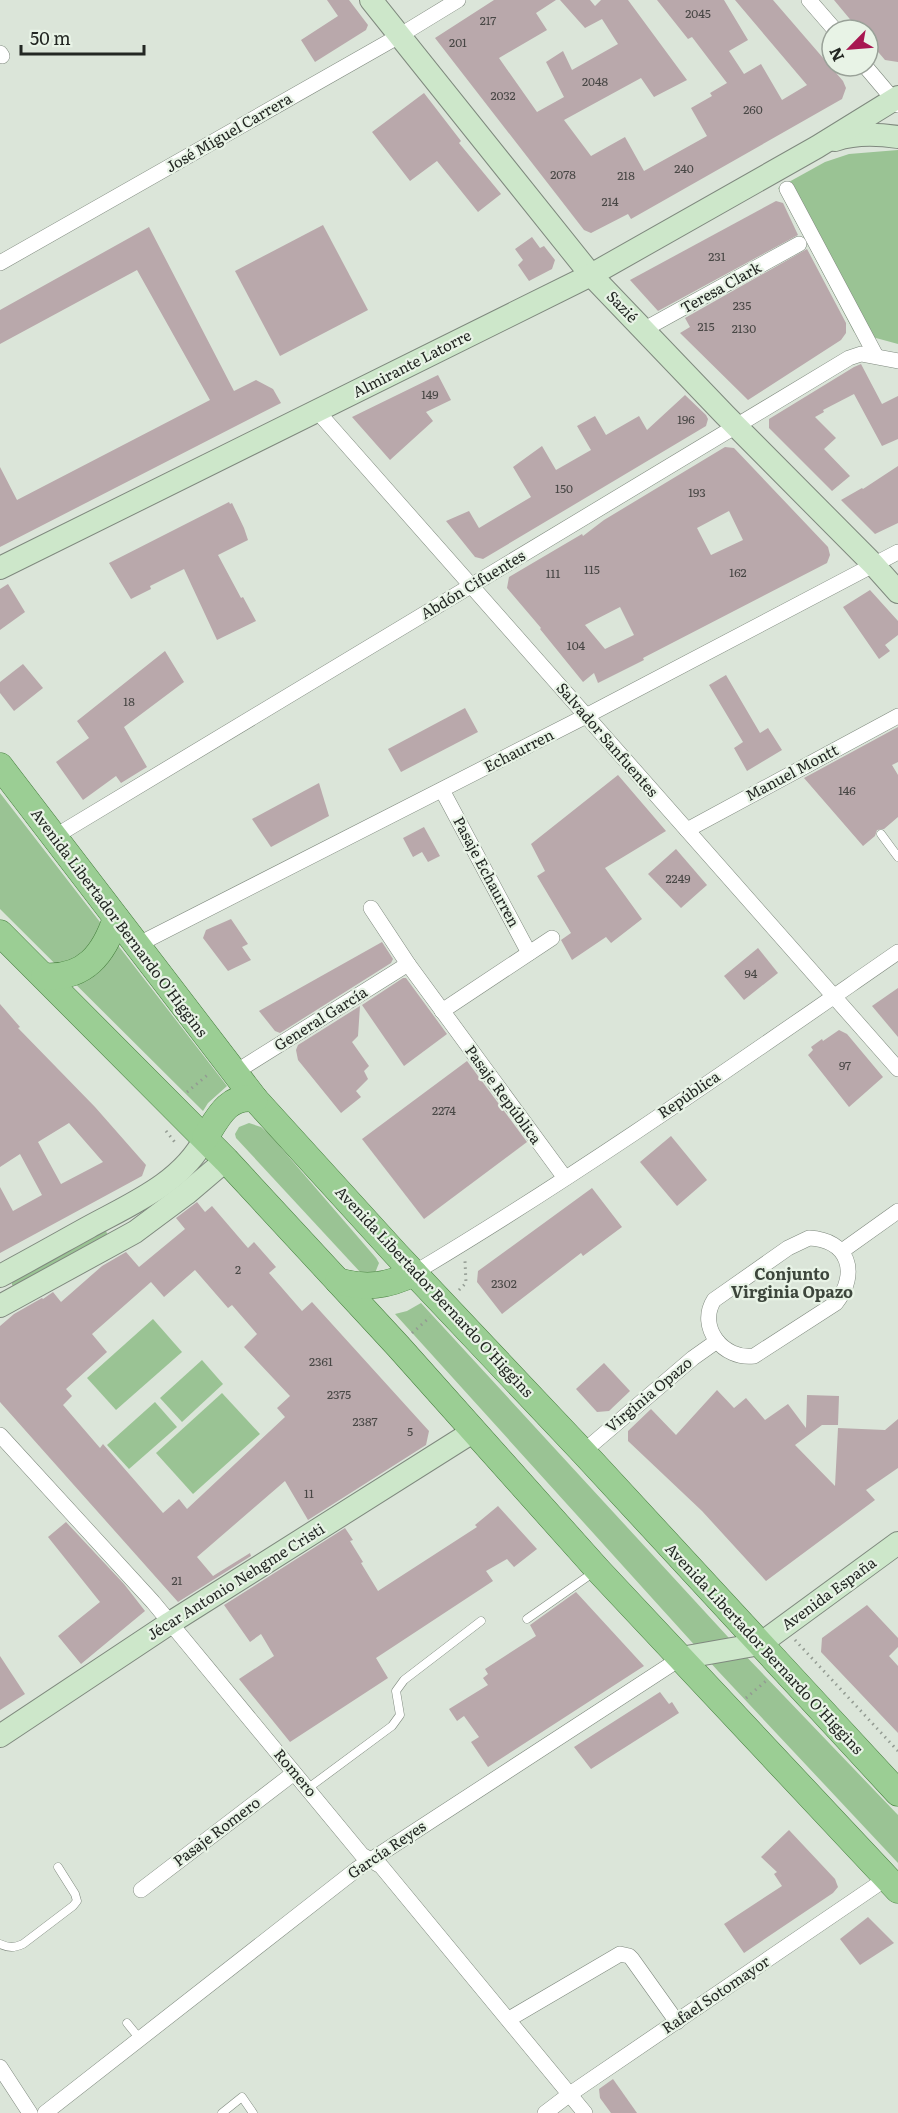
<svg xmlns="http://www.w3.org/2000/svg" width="898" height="2113" viewBox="0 0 898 2113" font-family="Literata,serif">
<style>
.green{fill:#9ac394}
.building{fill:#b9a8ab;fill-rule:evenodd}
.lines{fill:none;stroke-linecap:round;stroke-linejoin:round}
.lane-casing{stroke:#7f897e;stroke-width:9}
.street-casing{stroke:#7f897e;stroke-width:16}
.secondary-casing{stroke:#7f897e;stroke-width:24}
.primary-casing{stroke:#467f3e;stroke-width:27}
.path{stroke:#939b92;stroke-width:3;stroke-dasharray:1.5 4.5;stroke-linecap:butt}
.lane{stroke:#fff;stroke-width:8}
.street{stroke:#fff;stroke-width:15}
.secondary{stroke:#cde7ca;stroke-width:22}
.primary{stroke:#9bce94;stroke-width:26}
.labels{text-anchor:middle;stroke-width:4.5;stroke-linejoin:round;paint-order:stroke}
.number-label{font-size:12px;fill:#484745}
.street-label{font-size:15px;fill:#232723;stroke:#e8f3e6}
.neighbourhood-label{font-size:16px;font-weight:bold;fill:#3d463c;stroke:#e8f3e6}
</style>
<rect width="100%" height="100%" fill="#dbe5d9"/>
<g class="green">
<path d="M898 150V344L854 332 778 188 825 162 849 154Z"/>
<path d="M0 793 227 1086 208 1103 203 1111 0 909Z"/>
<path d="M249 1123 261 1127 270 1135 376 1258 379 1263 375 1273H361L236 1138 235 1134 239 1127Z"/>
<path d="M101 1231H106L108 1236 16 1288 12 1285V1281Z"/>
<path d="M421 1303 740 1650 898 1815V1863L718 1671 395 1314 407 1311Z"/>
<path d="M153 1319 182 1352 116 1410 87 1378Z"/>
<path d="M202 1360 223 1384 182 1422 160 1398Z"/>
<path d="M222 1393 260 1434 193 1494 156 1453Z"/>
<path d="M155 1402 177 1427 129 1469 107 1445Z"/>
</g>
<g class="building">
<path d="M327 0H349L368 25 366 30 315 62 301 40 338 16Z"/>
<path d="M494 0H556L536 13 547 30 499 58 537 112 564 97 546 62 563 51 572 70 618 44 602 19 585 28 560 0H590L595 6 601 0H628L687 80 654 97 641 78 564 120 591 156 625 137 644 171 707 136 691 108 712 96 710 93 727 83 692 37 688 39 657 0H724L748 40 729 51 744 74 761 64 782 100 807 85 735 0H773L843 81 846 88 842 99 661 202 631 219 628 214 591 233 584 230 435 38Z"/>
<path d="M834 0H898V62L885 60 868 40V30H859Z"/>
<path d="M424 93 461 141 459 143 501 194 478 212 437 161 410 181 372 132Z"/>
<path d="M776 201 783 203 798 235 658 311 630 280Z"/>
<path d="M323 225 368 310 280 356 235 271Z"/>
<path d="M149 227 234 391 256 380 273 389 281 403 0 547V467L17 500 210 400 137 270 0 344V310Z"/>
<path d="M532 237 540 248 544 246 555 260 552 269 529 281 518 265 523 260 515 249Z"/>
<path d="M807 249 846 323V333L841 340 748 400 680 333 690 327 685 318Z"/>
<path d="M861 364 882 404 898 396V439L882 446 854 394 823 410 824 412 815 417 836 438 824 449 850 476 832 491 769 428V419L854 367Z"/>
<path d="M438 375 451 400 426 412 433 421 390 460 352 417Z"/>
<path d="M685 395 706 415 708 419 706 426 483 559 475 557 446 521 469 511 479 528 531 497 513 467 542 446 556 470 591 450 577 426 595 416 606 435 639 416 647 430Z"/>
<path d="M725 447 734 448 828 547 830 555 827 563 643 658 644 660 598 683 594 673 583 682 540 629 541 628 507 588 509 577 582 534 583 536 604 520ZM729 511 743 540 711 555 697 528ZM620 607 634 635 605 649 585 625Z"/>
<path d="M898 466V523L875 534 841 500 862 488 863 489Z"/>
<path d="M229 502 230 504 232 503 244 528 248 540 218 555 241 598 243 597 256 621 217 640 184 569 150 586 151 589 131 599 109 563Z"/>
<path d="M8 584 25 612 0 630V589Z"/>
<path d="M870 590 898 621V635L885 645 890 651 879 659 843 607Z"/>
<path d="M165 651 184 682 124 727 147 767 121 783 116 776 83 800 56 762 89 738 77 721Z"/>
<path d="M23 664 43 688 14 711 0 693V682Z"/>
<path d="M726 675 760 733 768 728 782 750 747 771 734 748 743 742 709 685Z"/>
<path d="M465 708 478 732 401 772 388 749Z"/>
<path d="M898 727V762L892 765 898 775V817L884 829 877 830 875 836 863 846 804 778Z"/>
<path d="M618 775 666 831 605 868 642 919 611 943 606 937 572 960 561 940 571 933 537 876 545 871 531 844Z"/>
<path d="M319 783 329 816 271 847 252 819Z"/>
<path d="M424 827 440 856 428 862 422 852 413 857 403 838Z"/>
<path d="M676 849 707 885 681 908 648 874Z"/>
<path d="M231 919 248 944 242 947 251 960 228 971 203 938 206 930Z"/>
<path d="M382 942 393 959 391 963 280 1033 275 1031 259 1011Z"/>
<path d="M758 948 778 973 744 1000 724 976Z"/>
<path d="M403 978H406L447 1034 404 1066 362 1005Z"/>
<path d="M898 988V1037L872 1006Z"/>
<path d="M0 1004 20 1027 18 1028 95 1107 146 1165 142 1176 0 1253V1187L13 1211 42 1195 20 1154 0 1167ZM69 1123 103 1162 61 1184 38 1142Z"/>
<path d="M360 1006 358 1036 352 1042 369 1066 364 1071 368 1079 356 1091 361 1097 341 1113 298 1060 296 1050 298 1045Z"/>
<path d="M839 1030 847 1034 883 1077 849 1107 808 1055 813 1050 811 1047 822 1039 823 1041Z"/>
<path d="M467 1061 527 1142 424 1219 362 1139Z"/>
<path d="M671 1136 707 1180 677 1206 640 1162Z"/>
<path d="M592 1188 622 1227 583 1256 581 1253 502 1314 477 1282 478 1271Z"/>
<path d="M197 1202 205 1212 212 1206 248 1248 254 1242 276 1267 269 1273 302 1311 312 1302 429 1431 426 1445 308 1520 285 1481 197 1557 213 1576 250 1553 251 1556 178 1602 0 1402V1326L14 1314 42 1298 43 1299 53 1292 61 1302 102 1266 126 1252 139 1267 185 1229 176 1218ZM195 1270 228 1308 232 1305 257 1334 244 1347 290 1396 277 1408 285 1417 187 1509 179 1499 163 1513 103 1444 100 1448 63 1405 72 1396 66 1389 107 1352 92 1334 151 1282 164 1297Z"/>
<path d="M604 1363 630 1391 609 1411 597 1412 576 1389Z"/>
<path d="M717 1390 734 1408 746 1398 765 1420 788 1404 806 1428 807 1395 839 1396 838 1425H822L795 1445 835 1486 838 1428 885 1430 898 1419V1468L866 1490 875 1500 766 1581 702 1511 628 1441V1431L651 1409 676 1435Z"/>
<path d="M498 1506 537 1549 514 1567 507 1559 486 1571 493 1581 376 1658 388 1678 290 1742 239 1679 274 1656 261 1634 250 1642 224 1605 345 1528 353 1540 350 1541 363 1562 361 1563 378 1591 477 1527 475 1525Z"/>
<path d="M66 1522 124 1584 145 1611 81 1664 58 1636 100 1602 48 1537Z"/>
<path d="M576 1592 644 1666 488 1767 471 1742 479 1737 464 1716 457 1721 449 1709 488 1685 483 1678 488 1674 485 1669 536 1636 530 1625Z"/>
<path d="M867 1605 898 1638V1647L889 1656 898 1666V1733L821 1652 822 1638Z"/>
<path d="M0 1656 25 1694 0 1710Z"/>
<path d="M660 1692 669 1704 672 1702 679 1713 591 1769 574 1747Z"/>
<path d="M789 1830 835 1879 838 1887 833 1893 744 1953 724 1924 782 1886 774 1874 777 1872 761 1857Z"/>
<path d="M868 1917 894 1943 860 1965 840 1939Z"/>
<path d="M613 2079 637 2113H611L600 2098 599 2089Z"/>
</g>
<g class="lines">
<defs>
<g id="lane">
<path d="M881 834 898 857"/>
<path d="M527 1619 594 1572"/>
<path d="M307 1789 392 1726 400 1715 396 1691 404 1680 481 1621"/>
<path d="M0 1944C9 1948 14 1948 23 1944L73 1906 77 1901 75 1894 58 1867"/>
<path d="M127 2023 140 2039"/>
<path d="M222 2113 242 2097 253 2113"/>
</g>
<g id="street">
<path d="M809 0 835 30"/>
<path d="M0 53 2 56"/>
<path d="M865 66 898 105"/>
<path d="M787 189 876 356"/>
<path d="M0 263 399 36 458 0"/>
<path d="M643 330 799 244"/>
<path d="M317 411 898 1069"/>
<path d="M442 790 529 953"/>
<path d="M687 830 898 716"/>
<path d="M54 837 849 358 861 354 898 361"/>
<path d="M371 908 408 964 565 1178"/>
<path d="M137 945 586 716 898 552"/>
<path d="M442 1011 552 938"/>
<path d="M234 1073 408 964"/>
<path d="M809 1238C849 1240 859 1273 836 1303L754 1356C723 1360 697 1327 714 1300L788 1248Z"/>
<path d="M842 1251 898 1211"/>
<path d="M414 1273C580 1174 739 1062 898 952"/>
<path d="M0 1435 153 1602 362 1855 381 1866 585 2113"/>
<path d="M583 1452 693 1358 717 1341"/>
<path d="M141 1890 294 1773"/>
<path d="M509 2019 620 1954 629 1956 632 1959 677 2022"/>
<path d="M0 2067 30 2113"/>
<path d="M45 2113 357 1869 681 1658"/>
<path d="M545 2113 570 2094 887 1878"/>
</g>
<g id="secondary">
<path d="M371 0 591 275 725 415 873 564 898 592"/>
<path d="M835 140C855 133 878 134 898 137"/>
<path d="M0 568 591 275 817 147 898 97"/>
<path d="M0 1276C30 1260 60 1243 89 1227 131 1204 182 1183 205 1138"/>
<path d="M0 1306 135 1232 186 1194 226 1160"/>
<path d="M681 1658 760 1644 898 1543"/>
<path d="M0 1736 170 1623 474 1431"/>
</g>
<g id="primary">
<path d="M0 766 255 1099 396 1254 583 1452 898 1793"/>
<path d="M0 933 226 1160 398 1346 598 1570 898 1890"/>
<path d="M44 976C85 979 104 954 116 918"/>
<path d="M205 1138C217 1119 228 1094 255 1099"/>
<path d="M338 1281C366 1289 388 1286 414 1273"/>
</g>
</defs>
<use href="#lane" class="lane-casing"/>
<use href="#street" class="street-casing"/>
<use href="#secondary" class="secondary-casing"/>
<use href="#primary" class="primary-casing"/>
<g class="path">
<path d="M187 1092 210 1073"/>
<path d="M166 1131 177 1145"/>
<path d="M459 1290 466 1283 465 1261 467 1259"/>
<path d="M412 1333 430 1317"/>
<path d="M795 1640 898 1751"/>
<path d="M746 1698 766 1681"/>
</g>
<use href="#lane" class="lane"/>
<use href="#street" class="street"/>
<use href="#secondary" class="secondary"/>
<use href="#primary" class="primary"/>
</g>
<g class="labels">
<g class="number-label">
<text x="698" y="18">2045</text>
<text x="488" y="25">217</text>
<text x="458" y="47">201</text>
<text x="595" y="86">2048</text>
<text x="503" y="100">2032</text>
<text x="753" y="114">260</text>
<text x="684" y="173">240</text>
<text x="563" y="179">2078</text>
<text x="626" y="180">218</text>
<text x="610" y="206">214</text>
<text x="717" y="261">231</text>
<text x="742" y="310">235</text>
<text x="706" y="331">215</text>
<text x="744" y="333">2130</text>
<text x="430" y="399">149</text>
<text x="686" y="424">196</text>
<text x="564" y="493">150</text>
<text x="697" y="497">193</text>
<text x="592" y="574">115</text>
<text x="738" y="577">162</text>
<text x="553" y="578">111</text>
<text x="576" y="650">104</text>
<text x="129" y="706">18</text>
<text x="847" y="795">146</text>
<text x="678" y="883">2249</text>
<text x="751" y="978">94</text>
<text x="845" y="1070">97</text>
<text x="444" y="1115">2274</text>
<text x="238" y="1274">2</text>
<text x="504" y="1288">2302</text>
<text x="321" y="1366">2361</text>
<text x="339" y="1399">2375</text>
<text x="365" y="1426">2387</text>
<text x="410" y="1436">5</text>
<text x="309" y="1498">11</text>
<text x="177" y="1585">21</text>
</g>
<g class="street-label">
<text transform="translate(229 133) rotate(-30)" y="5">José Miguel Carrera</text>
<text transform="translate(721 288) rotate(-29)" y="5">Teresa Clark</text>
<text transform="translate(622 307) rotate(46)" y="5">Sazié</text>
<text transform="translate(412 364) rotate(-27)" y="5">Almirante Latorre</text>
<text transform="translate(473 585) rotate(-31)" y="5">Abdón Cifuentes</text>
<text transform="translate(607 740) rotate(49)" y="5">Salvador Sanfuentes</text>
<text transform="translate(519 751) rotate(-27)" y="5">Echaurren</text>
<text transform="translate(792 773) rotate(-28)" y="5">Manuel Montt</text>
<text transform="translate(486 872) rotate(62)" y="5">Pasaje Echaurren</text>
<text transform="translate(119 923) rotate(53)" y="5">Avenida Libertador Bernardo O'Higgins</text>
<text transform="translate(321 1019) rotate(-32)" y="5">General García</text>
<text transform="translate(503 1095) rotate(54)" y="5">Pasaje República</text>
<text transform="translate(689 1095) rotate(-34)" y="5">República</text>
<text transform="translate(434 1292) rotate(47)" y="5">Avenida Libertador Bernardo O'Higgins</text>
<text transform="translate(649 1395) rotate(-40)" y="5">Virginia Opazo</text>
<text transform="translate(236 1582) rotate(-32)" y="5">Jécar Antonio Nehgme Cristi</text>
<text transform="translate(829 1594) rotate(-36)" y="5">Avenida España</text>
<text transform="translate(764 1649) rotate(47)" y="5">Avenida Libertador Bernardo O'Higgins</text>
<text transform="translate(295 1773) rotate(50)" y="5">Romero</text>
<text transform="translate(217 1832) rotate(-37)" y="5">Pasaje Romero</text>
<text transform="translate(387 1850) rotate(-34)" y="5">García Reyes</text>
<text transform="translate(716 1995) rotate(-34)" y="5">Rafael Sotomayor</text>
</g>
<g class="neighbourhood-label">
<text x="792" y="1280">Conjunto<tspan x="792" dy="18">Virginia Opazo</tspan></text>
</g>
</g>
<g transform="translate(850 48) rotate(245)"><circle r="28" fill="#e8f3e6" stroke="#99a198" stroke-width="1.5"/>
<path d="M0-4.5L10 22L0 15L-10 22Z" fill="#a81751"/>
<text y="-9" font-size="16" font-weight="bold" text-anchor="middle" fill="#232723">N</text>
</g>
<path d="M21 45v9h123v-9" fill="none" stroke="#232723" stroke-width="3"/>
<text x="30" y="45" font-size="18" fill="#232723" stroke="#e8f3e6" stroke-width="4.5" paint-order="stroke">50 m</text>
</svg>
